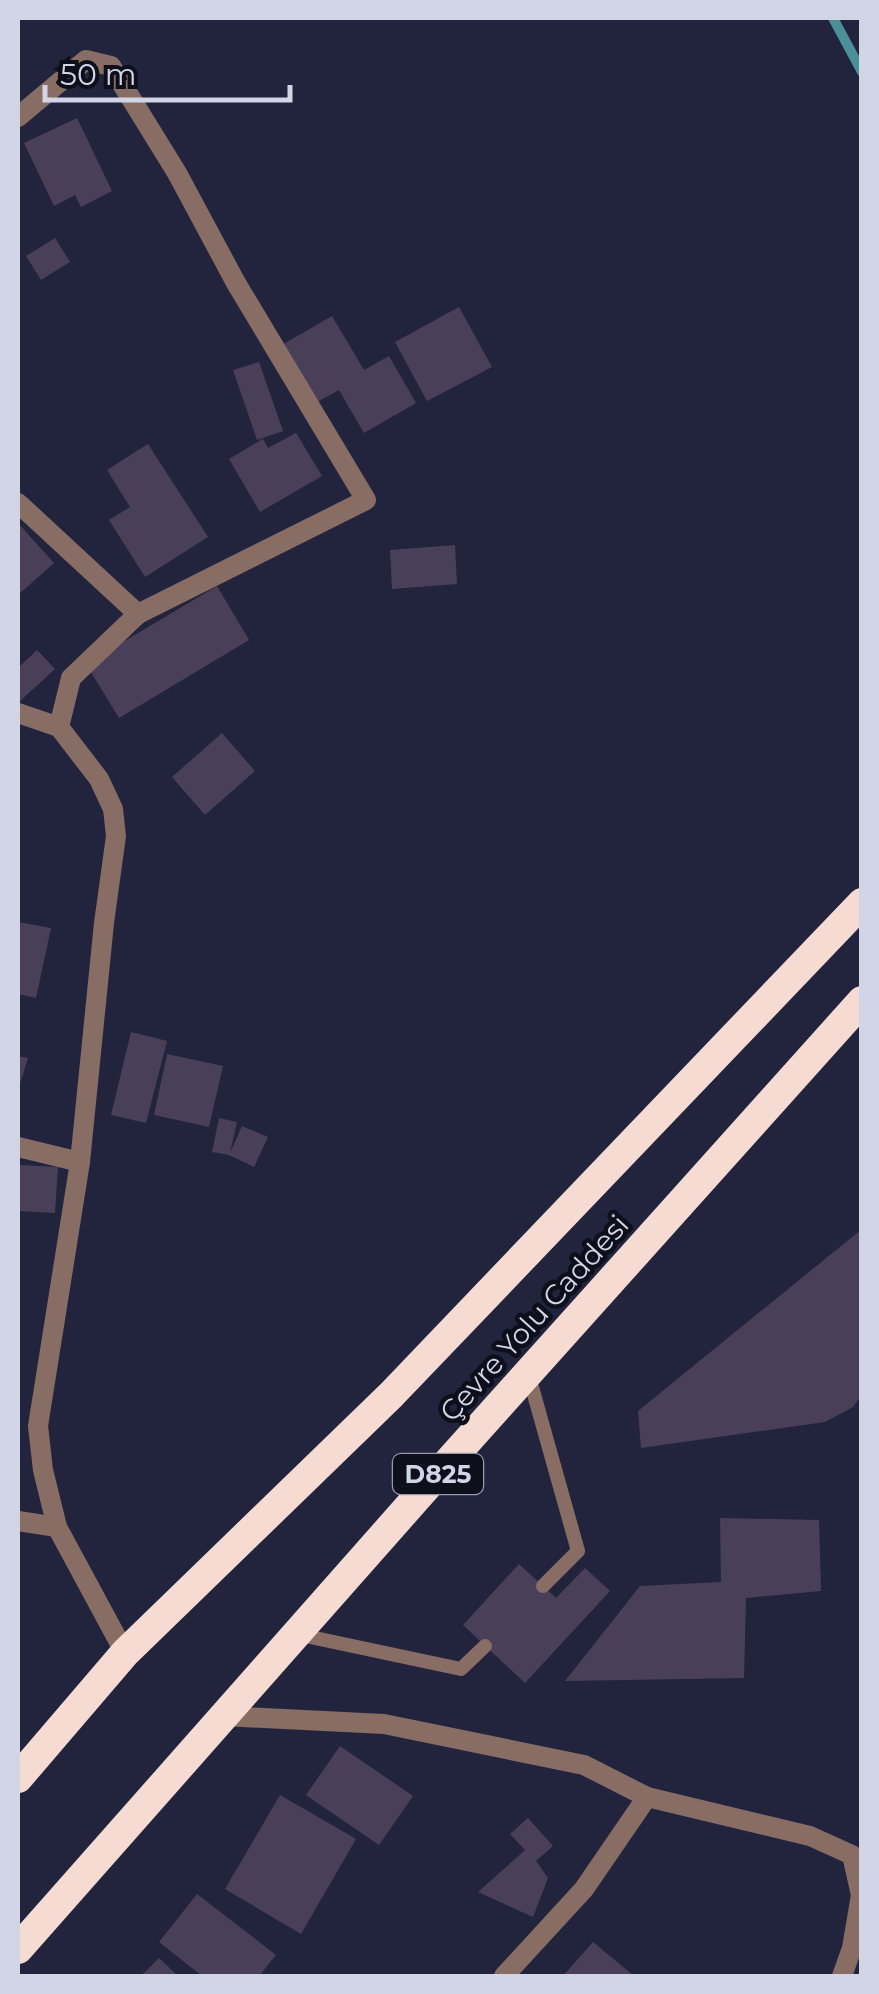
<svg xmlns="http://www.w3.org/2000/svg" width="879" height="1994" viewBox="0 0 879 1994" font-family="Montserrat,sans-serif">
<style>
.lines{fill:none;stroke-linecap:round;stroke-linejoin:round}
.stream{stroke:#4b8f98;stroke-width:10}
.building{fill:#4a3f59}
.lane{stroke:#886d65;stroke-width:14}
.street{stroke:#886d65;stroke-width:20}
.highway{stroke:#f6dbd3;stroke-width:30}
.labels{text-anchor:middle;stroke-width:9;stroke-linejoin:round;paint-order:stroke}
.shield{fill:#0d0f1a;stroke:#979aa9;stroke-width:2.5}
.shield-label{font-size:25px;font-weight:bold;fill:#d2d5e6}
.street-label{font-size:28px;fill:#d2d5e6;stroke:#0d0f1a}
</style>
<rect width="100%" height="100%" fill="#22243d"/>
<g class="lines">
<path class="stream" d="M833 18 862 72"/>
</g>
<g class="building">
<path d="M77 118 112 191 81 207 75 195 54 206 24 143Z"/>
<path d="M55 238 70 262 41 280 26 256Z"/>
<path d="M459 307 492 367 427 401 395 342Z"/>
<path d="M332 316 364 370 389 356 416 403 364 433 339 390 308 407 275 349Z"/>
<path d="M259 362 283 431 257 440 233 370Z"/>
<path d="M296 433 322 476 260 512 229 459 263 439 268 448Z"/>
<path d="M148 444 208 537 145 577 109 520 130 507 107 470Z"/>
<path d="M18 523 54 563 18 595Z"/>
<path d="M455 545 457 584 392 589 390 550Z"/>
<path d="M217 586 249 640 119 718 86 664Z"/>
<path d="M37 650 55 669 20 701 18 699V668Z"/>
<path d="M222 733 255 771 205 815 172 777Z"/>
<path d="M18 922 51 928 36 998 18 994Z"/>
<path d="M131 1032 167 1041 146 1123 111 1115Z"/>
<path d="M167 1054 223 1066 209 1127 154 1115Z"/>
<path d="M18 1056 28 1058 18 1090Z"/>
<path d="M219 1118 237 1122 230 1153 242 1126 268 1137 254 1167 229 1155 212 1152Z"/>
<path d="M20 1165 58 1167 55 1213 18 1211Z"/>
<path d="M862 1229V1394L853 1407 825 1422 641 1448 638 1411Z"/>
<path d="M720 1518 819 1520 821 1591 746 1598 744 1678 565 1681 640 1586 721 1582Z"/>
<path d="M519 1564 556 1598 585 1568 610 1591 525 1683 463 1625Z"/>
<path d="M340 1746 413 1796 379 1845 306 1795Z"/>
<path d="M280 1795 356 1839 301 1934 225 1889Z"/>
<path d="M528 1818 553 1846 536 1861 548 1878 533 1917 478 1892 525 1850 510 1834Z"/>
<path d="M197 1894 276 1955 259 1976H202L159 1942Z"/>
<path d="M593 1942 634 1976H563Z"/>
<path d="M159 1958 178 1976H141Z"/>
</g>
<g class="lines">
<g class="lane">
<path d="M528 1373 578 1551 543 1586"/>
<path d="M296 1634 461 1669 485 1646"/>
</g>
<g class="street">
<path d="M18 117 86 60 111 66 177 173 236 283 366 500 138 614"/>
<path d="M18 503 138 614 71 678 59 727 99 779 113 809 116 836 104 923 80 1162 38 1426 43 1470 57 1527 125 1653"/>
<path d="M18 713 59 727"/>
<path d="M18 1147 80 1162"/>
<path d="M18 1521 57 1527"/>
<path d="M223 1716 384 1724 584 1765 647 1797 584 1889 504 1976"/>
<path d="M647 1797 810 1836 852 1855 861 1895 852 1948 842 1976"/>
</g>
<g class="highway">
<path d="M18 1778 125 1653 391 1395 862 903"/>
<path d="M18 1949 443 1468 862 1001"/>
</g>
</g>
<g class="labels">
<rect class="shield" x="393" y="1454" width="90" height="40" rx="8"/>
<g class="shield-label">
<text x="438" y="1483">D825</text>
</g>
<g class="street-label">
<text transform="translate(534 1318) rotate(-48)" y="10">Çevre Yolu Caddesi</text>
</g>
</g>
<rect width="879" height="1994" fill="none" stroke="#d2d5e6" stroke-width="40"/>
<path d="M45 85v15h245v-15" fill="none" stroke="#d2d5e6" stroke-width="5"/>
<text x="60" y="85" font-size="30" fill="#d2d5e6" stroke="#0d0f1a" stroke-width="8" paint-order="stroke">50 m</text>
</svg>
